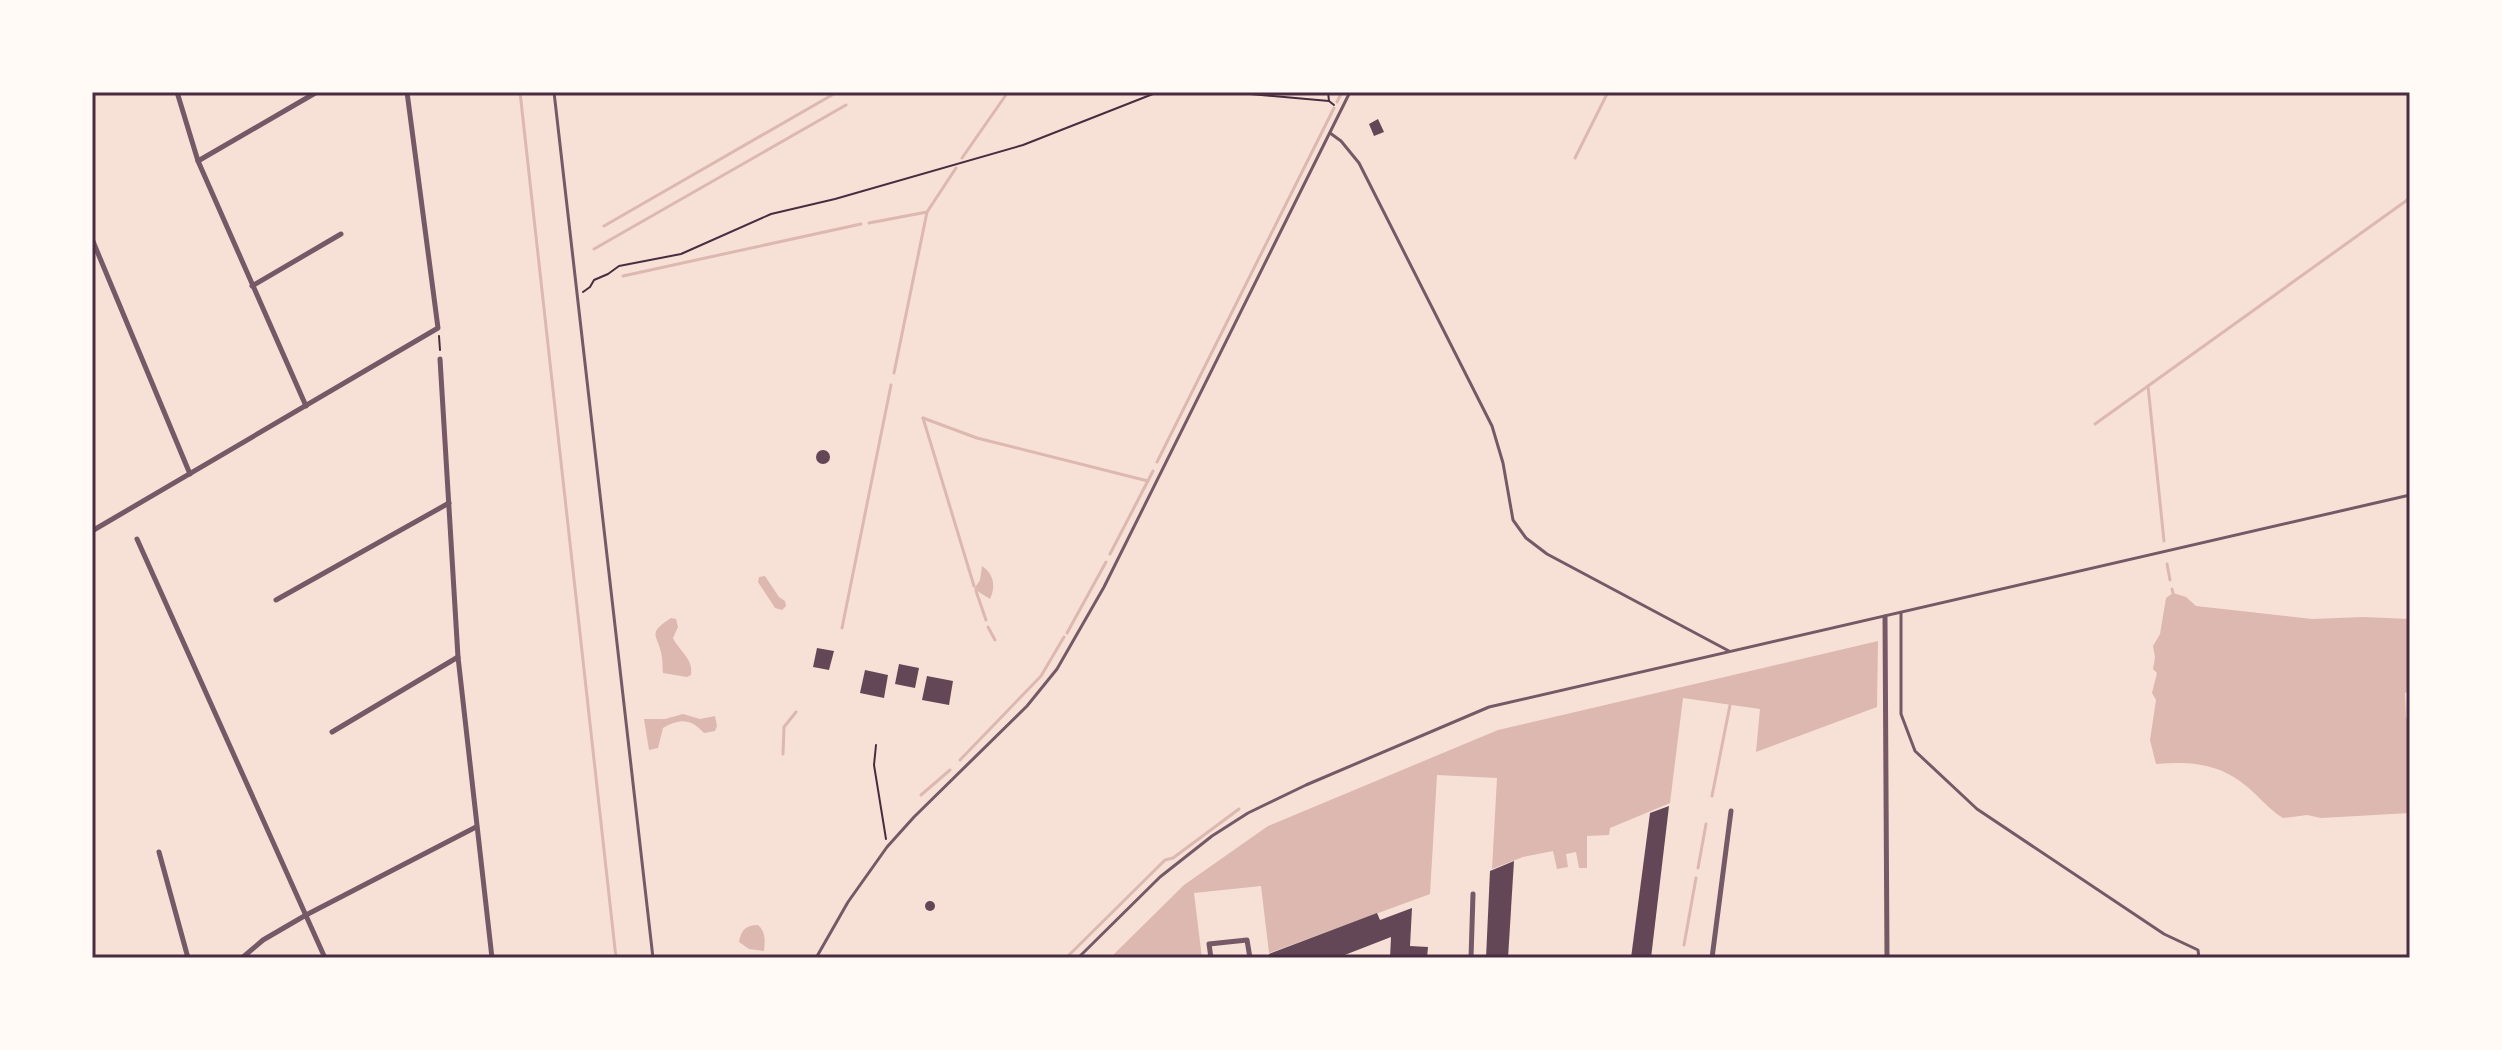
<svg xmlns="http://www.w3.org/2000/svg" width="2502" height="1050" viewBox="0 0 2502 1050" font-family="Spectral,serif">
<style>
.water{fill:#dcb8b0}
.lines{fill:none;stroke-linecap:round;stroke-linejoin:round}
.stream{stroke:#dcb8b0;stroke-width:3}
.building{fill:#644757}
.path{stroke:#4a2c40;stroke-width:2}
.service{stroke:#755966;stroke-width:3}
.minor{stroke:#755966;stroke-width:5}
.neatline{fill:none;stroke:#4a2c40;stroke-width:3}
</style>
<rect width="100%" height="100%" fill="#f7e1d7"/>
<g class="water">
<path d="M982 566C994 574 996 587 990 599L974 589 980 580Z"/>
<path d="M765 576 779 597 785 601 786 606 782 610 775 608 758 582 759 577Z"/>
<path d="M2173 593 2186 597 2196 606 2312 619 2363 617 2410 619V690L2405 693 2406 717 2410 722V813L2321 818 2307 815 2283 818C2268 809 2259 796 2245 785 2219 763 2188 761 2156 764L2150 740 2156 700 2152 693 2157 673 2153 669 2155 657 2153 646 2160 634 2166 598Z"/>
<path d="M671 618 676 619 678 627 673 638C679 651 694 659 691 675L687 677 663 673C662 668 663 663 662 658 659 634 645 635 671 618Z"/>
<path d="M1878 641 1877 707 1756 752 1760 709 1683 698 1670 803 1610 828 1609 835 1587 836V868H1579L1576 852 1566 854 1568 867 1557 869 1553 851 1523 857 1492 869 1497 778 1437 775 1430 894 1269 953 1261 886 1194 893 1202 958H1110L1184 885 1268 826 1498 730Z"/>
<path d="M683 714 700 719 715 716 717 726 715 731 704 733C691 719 680 718 663 728L658 748 649 750 644 719H665Z"/>
<path d="M758 925C766 932 765 941 764 951L749 949 739 942C741 930 746 925 758 925Z"/>
</g>
<g class="lines">
<g class="stream">
<path d="M520 92 616 958"/>
<path d="M1337 102 1342 92"/>
<path d="M962 158 1008 92"/>
<path d="M1575 158 1608 92"/>
<path d="M869 223 927 212"/>
<path d="M604 226 832 95"/>
<path d="M594 249 846 105"/>
<path d="M623 276 861 224"/>
<path d="M894 373 927 212 956 168"/>
<path d="M2148 386 2164 541"/>
<path d="M923 418 977 438 1148 481"/>
<path d="M923 418 974 586"/>
<path d="M2095 424 2410 198"/>
<path d="M1157 462 1334 108"/>
<path d="M1110 554 1153 471"/>
<path d="M2167 564 2170 580"/>
<path d="M2172 589 2173 593"/>
<path d="M976 591 986 620"/>
<path d="M988 627 995 640"/>
<path d="M842 628 891 385"/>
<path d="M1067 633 1106 562"/>
<path d="M783 754 784 727 796 712"/>
<path d="M960 760 1041 676 1064 637"/>
<path d="M921 795 950 770"/>
<path d="M1712 796 1730 705"/>
<path d="M1698 868 1706 824"/>
<path d="M1684 945 1696 878"/>
<path d="M1066 958 1165 860 1173 858 1239 809"/>
<path d="M1681 958 1682 956"/>
</g>
</g>
<g class="building">
<path d="M1378 119 1384 132 1374 136 1369 124Z"/>
<circle cx="823" cy="457" r="7"/>
<path d="M817 648 834 651 829 670 813 667Z"/>
<path d="M899 664 919 668 915 688 895 684Z"/>
<path d="M865 670 888 675 884 698 860 693Z"/>
<path d="M927 676 953 681 949 705 922 700Z"/>
<path d="M1669 806 1651 958H1631L1650 813Z"/>
<path d="M1514 861 1508 958H1486L1490 871Z"/>
<circle cx="930" cy="906" r="5"/>
<path d="M1412 908 1410 946 1428 947 1427 958H1390L1391 937 1337 958H1269V954L1377 913 1380 920Z"/>
</g>
<g class="lines">
<g class="path">
<path d="M1228 92 1329 101"/>
<path d="M1328 92 1329 101 1334 105"/>
<path d="M583 292 590 287 594 280 608 274 619 266 681 254 771 214 835 199 1023 145 1158 92"/>
<path d="M439 336 440 350"/>
<path d="M876 745 874 765 886 839"/>
</g>
<g class="service">
<path d="M554 92 653 958"/>
<path d="M1330 133 1341 141 1359 163 1492 426 1503 463 1513 520 1526 538 1547 554 1729 651"/>
<path d="M1901 613V714L1915 751 1977 809 2164 934 2198 950 2199 958"/>
<path d="M816 958 848 902 887 847 914 817 1027 706 1057 669 1104 587 1350 92"/>
<path d="M1078 958 1160 877 1212 836 1248 813 1306 785 1489 707 2410 495"/>
</g>
<g class="minor">
<path d="M177 92 198 161 306 406"/>
<path d="M198 161 317 92"/>
<path d="M92 239 190 474"/>
<path d="M252 286 341 234"/>
<path d="M440 359 458 657 492 958"/>
<path d="M92 531 438 328 407 92"/>
<path d="M137 539 325 958"/>
<path d="M276 600 449 503"/>
<path d="M1885 617 1887 958"/>
<path d="M332 732 458 657"/>
<path d="M159 852 188 958"/>
<path d="M242 958 263 940 306 915 476 827"/>
<path d="M1211 958 1209 944 1247 940 1250 958"/>
<path d="M1471 958 1473 894"/>
<path d="M1712 958 1731 811"/>
</g>
</g>
<rect width="2502" height="1050" fill="none" stroke="#fffaf5" stroke-width="188"/>
<rect x="94" y="94" width="2314" height="862" class="neatline"/>
</svg>
